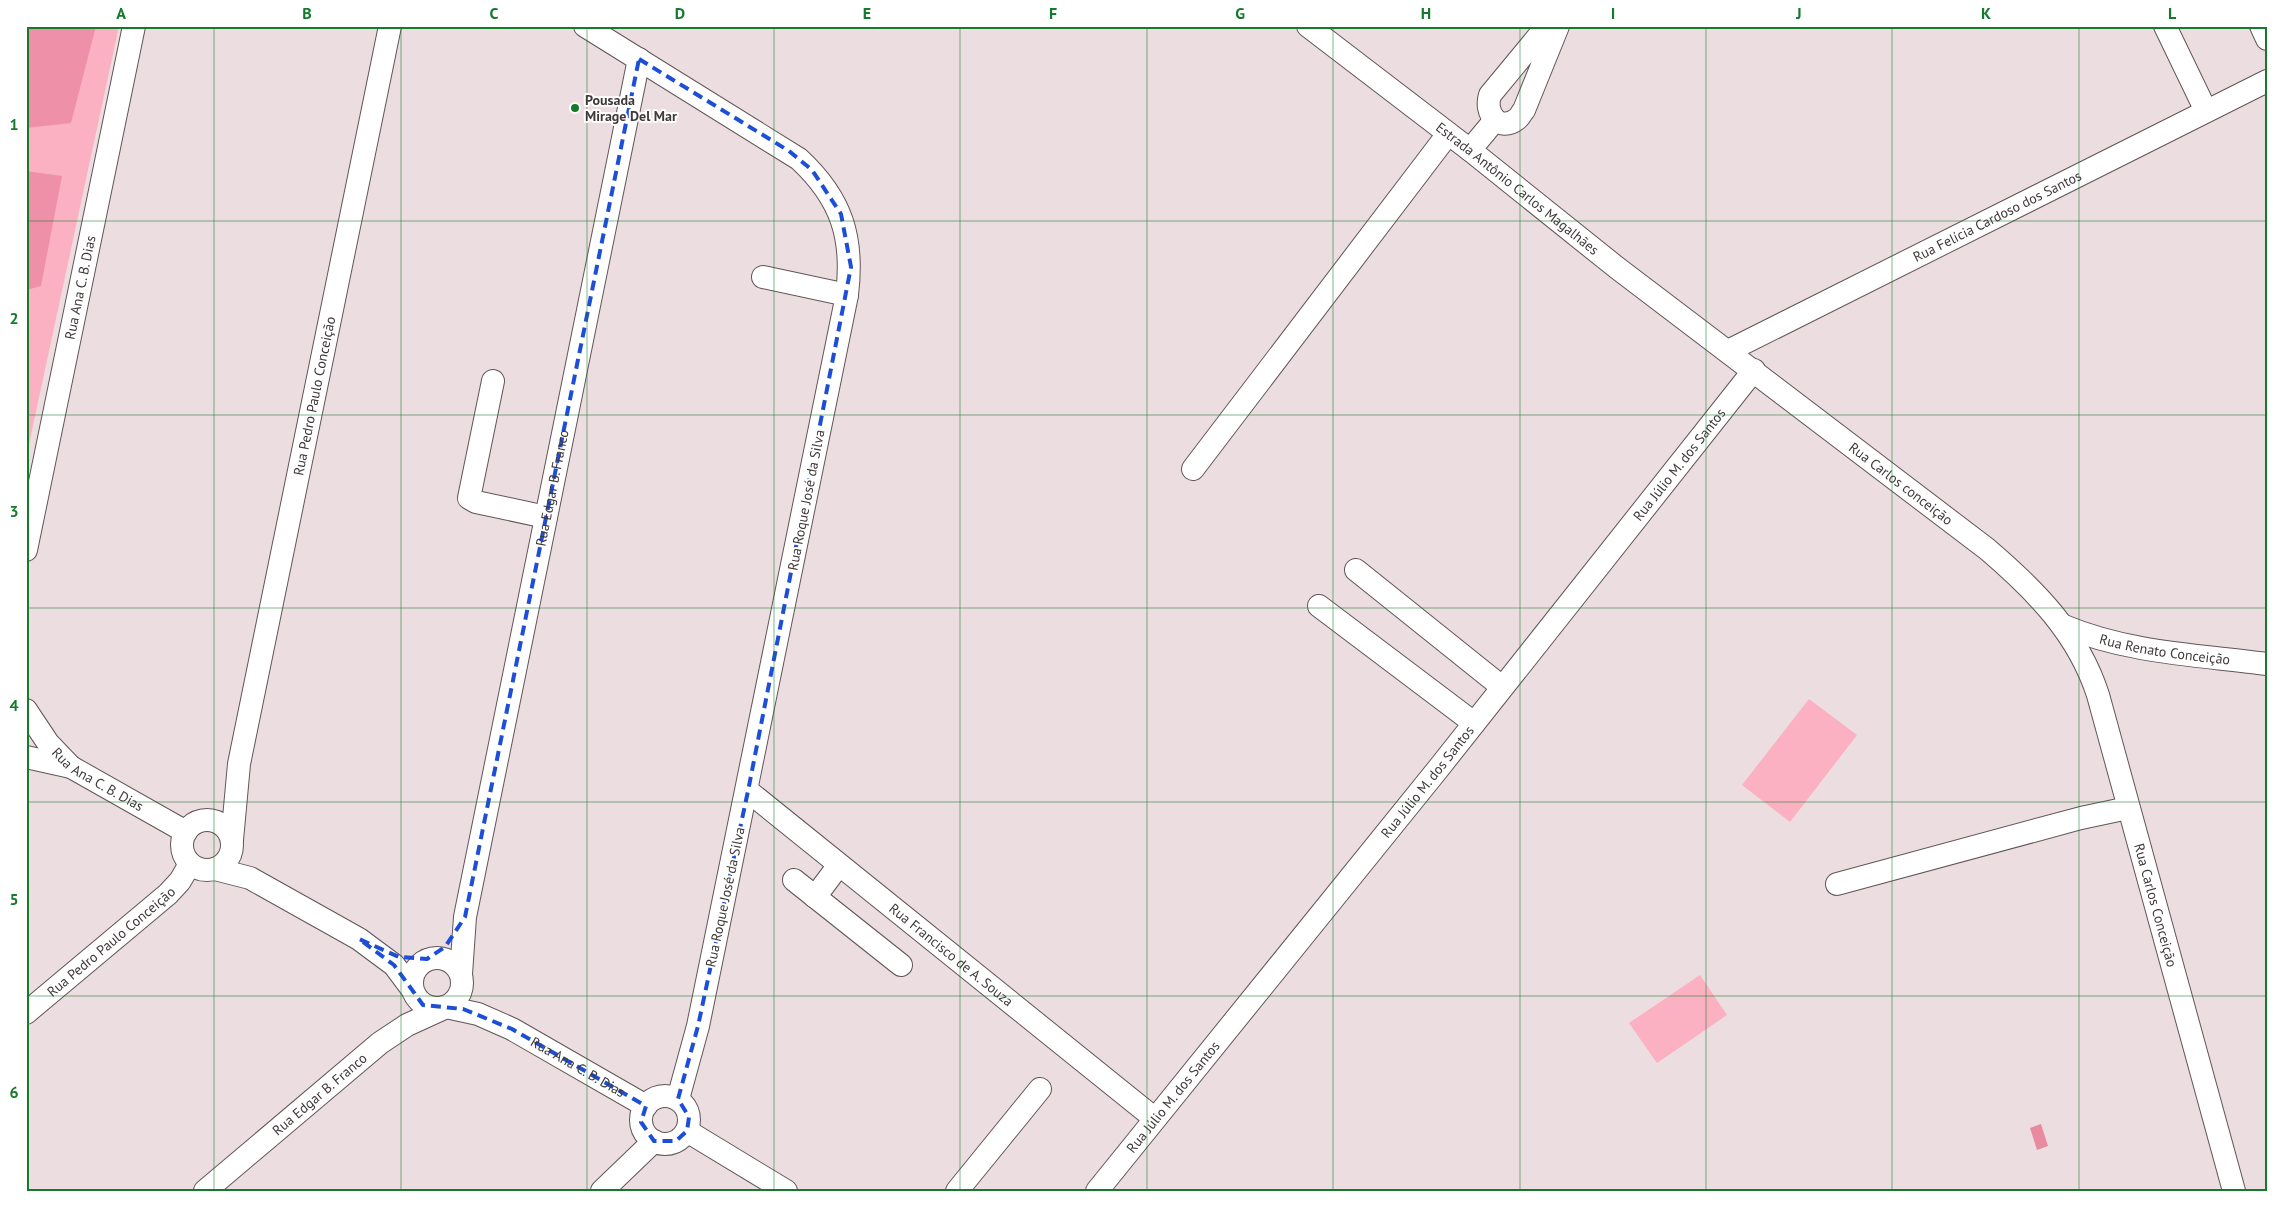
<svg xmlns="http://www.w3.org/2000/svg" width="2293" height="1217" viewBox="0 0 2293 1217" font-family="'PT Sans',sans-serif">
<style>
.green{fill:#fbb1c1}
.forest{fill:#ee90a7}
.water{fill:#e88ba1}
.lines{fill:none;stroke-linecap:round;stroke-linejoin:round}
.minor-casing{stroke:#615557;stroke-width:24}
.minor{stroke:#fff;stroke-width:22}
.marked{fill:none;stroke:#1d4ed8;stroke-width:4;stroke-dasharray:10 6;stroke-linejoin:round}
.grid{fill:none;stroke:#157a2c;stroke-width:1;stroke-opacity:0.55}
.poi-dot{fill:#157a2c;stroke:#fff;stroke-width:2}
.labels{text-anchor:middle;stroke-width:4;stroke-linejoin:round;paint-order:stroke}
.poi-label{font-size:14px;font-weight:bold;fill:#3f393a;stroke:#fff;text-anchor:start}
.street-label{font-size:14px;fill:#3f393a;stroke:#fff}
.neatline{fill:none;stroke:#157a2c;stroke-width:2}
.grid-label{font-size:16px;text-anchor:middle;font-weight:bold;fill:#157a2c}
</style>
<rect width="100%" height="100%" fill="#ecdde0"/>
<g class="green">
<path d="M26 26H119L26 458Z"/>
<path d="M1809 699 1857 735 1790 822 1742 785Z"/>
<path d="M1700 975 1727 1015 1657 1063 1629 1023Z"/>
</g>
<g class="forest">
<path d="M26 26H96L71 123 26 128Z"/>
<path d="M26 171 62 176 41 286 26 290Z"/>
</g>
<path class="water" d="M2041 1124 2048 1146 2037 1150 2030 1128Z"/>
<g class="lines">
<defs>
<g id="minor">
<path d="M585 26 799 159C842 199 854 238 847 295L698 1026 678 1099"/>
<path id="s1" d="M1308 26 1470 150 1616 267 1987 549C2035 590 2078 633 2098 695L2234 1191"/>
<path d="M1547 26 1490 95C1484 113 1499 133 1517 119 1520 117 1522 112 1524 110L1558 26"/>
<path d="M2165 26 2206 111"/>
<path d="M2261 26 2267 39"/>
<path d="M1470 150 1495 120"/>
<path d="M763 277 847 295"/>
<path id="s2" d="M1728 351 2267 81"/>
<path d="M493 381 469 498 476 502 546 517"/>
<path d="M1193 469 1448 134"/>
<path id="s3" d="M26 550 134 26"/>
<path d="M1356 570 1502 687"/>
<path d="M1319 606 1474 723"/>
<path id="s4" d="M2064 626C2128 653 2199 655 2267 664"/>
<path id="s5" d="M26 710 48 743 71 767 186 832"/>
<path d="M26 757 71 767"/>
<path id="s6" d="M748 791 1154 1118"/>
<circle cx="207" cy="845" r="25"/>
<path id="s7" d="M232 840 239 764 390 26"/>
<path d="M215 869 250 878 359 939 394 965 412 989"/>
<path d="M794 880 901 965"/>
<path d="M1837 884 2081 818 2128 808"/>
<path d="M815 897 839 865"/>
<circle cx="437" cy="983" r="25"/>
<path id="s8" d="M461 974 465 917 639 59"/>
<path id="s9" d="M446 1007 478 1014 512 1029 646 1106"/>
<path id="s10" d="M26 1013 168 894 180 881 190 864"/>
<circle cx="665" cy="1120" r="24"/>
<path d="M687 1131 786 1191"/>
<path id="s11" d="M205 1191 380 1043 407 1025 442 1009"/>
<path d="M602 1191 654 1141"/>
<path d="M957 1191 1040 1089"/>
<path id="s12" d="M1097 1191 1438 769 1754 370"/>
</g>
</defs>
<use href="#minor" class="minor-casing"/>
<use href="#minor" class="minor"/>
</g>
<path class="marked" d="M639 59 789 151 812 170 841 214 851 267 748 791 698 1026 678 1099 689 1117 687 1131 676 1141H654L641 1122 646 1106 512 1029 463 1009 423 1005 394 965 359 939 399 957 427 959 445 947 465 917Z"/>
<path class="grid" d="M214 26V1191M401 26V1191M587 26V1191M774 26V1191M960 26V1191M1147 26V1191M1333 26V1191M1520 26V1191M1706 26V1191M1892 26V1191M2079 26V1191M26 221H2267M26 415H2267M26 608H2267M26 802H2267M26 996H2267"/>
<circle class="poi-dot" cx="575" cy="108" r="5"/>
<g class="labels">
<g class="poi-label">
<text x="585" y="105">Pousada<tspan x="585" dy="16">Mirage Del Mar</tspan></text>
</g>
<g class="street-label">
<text dy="5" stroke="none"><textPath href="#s1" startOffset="265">Estrada Antônio Carlos Magalhães</textPath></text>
<text dy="5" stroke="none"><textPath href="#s2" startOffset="301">Rua Felícia Cardoso dos Santos</textPath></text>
<text dy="5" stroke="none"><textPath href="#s3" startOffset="268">Rua Ana C. B. Dias</textPath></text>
<text dy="5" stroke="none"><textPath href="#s7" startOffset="452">Rua Pedro Paulo Conceição</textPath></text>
<text dy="5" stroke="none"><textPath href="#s12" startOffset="931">Rua Júlio M. dos Santos</textPath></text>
<text dy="5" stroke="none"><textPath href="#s1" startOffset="749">Rua Carlos conceição</textPath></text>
<text dy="5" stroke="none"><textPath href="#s8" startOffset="495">Rua Edgar B. Franco</textPath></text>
<text transform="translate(806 500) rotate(-79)" y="5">Rua Roque José da Silva</text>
<text dy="5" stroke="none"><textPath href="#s4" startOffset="104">Rua Renato Conceição</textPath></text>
<text dy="5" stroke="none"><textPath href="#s5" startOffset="102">Rua Ana C. B. Dias</textPath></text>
<text dy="5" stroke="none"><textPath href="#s12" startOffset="526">Rua Júlio M. dos Santos</textPath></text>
<text transform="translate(725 897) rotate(-78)" y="5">Rua Roque José da Silva</text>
<text dy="5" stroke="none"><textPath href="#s1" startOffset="1261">Rua Carlos Conceição</textPath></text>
<text dy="5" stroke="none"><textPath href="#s10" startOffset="111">Rua Pedro Paulo Conceição</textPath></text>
<text dy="5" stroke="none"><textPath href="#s6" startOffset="261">Rua Francisco de A. Souza</textPath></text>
<text dy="5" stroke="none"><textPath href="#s9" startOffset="146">Rua Ana C. B. Dias</textPath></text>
<text dy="5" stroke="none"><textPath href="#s11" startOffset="150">Rua Edgar B. Franco</textPath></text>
<text dy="5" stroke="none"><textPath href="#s12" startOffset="121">Rua Júlio M. dos Santos</textPath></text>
</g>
</g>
<rect width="2293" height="1217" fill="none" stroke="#ffffff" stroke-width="55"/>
<rect x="28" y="28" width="2238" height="1162" class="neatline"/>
<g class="grid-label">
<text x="121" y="19">A</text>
<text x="307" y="19">B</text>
<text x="494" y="19">C</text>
<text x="680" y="19">D</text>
<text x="867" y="19">E</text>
<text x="1053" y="19">F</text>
<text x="1240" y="19">G</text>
<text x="1426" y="19">H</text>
<text x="1613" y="19">I</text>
<text x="1799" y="19">J</text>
<text x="1986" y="19">K</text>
<text x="2172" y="19">L</text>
<text x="14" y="130">1</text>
<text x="14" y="324">2</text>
<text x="14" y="517">3</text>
<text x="14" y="711">4</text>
<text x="14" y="905">5</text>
<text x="14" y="1098">6</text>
</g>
</svg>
